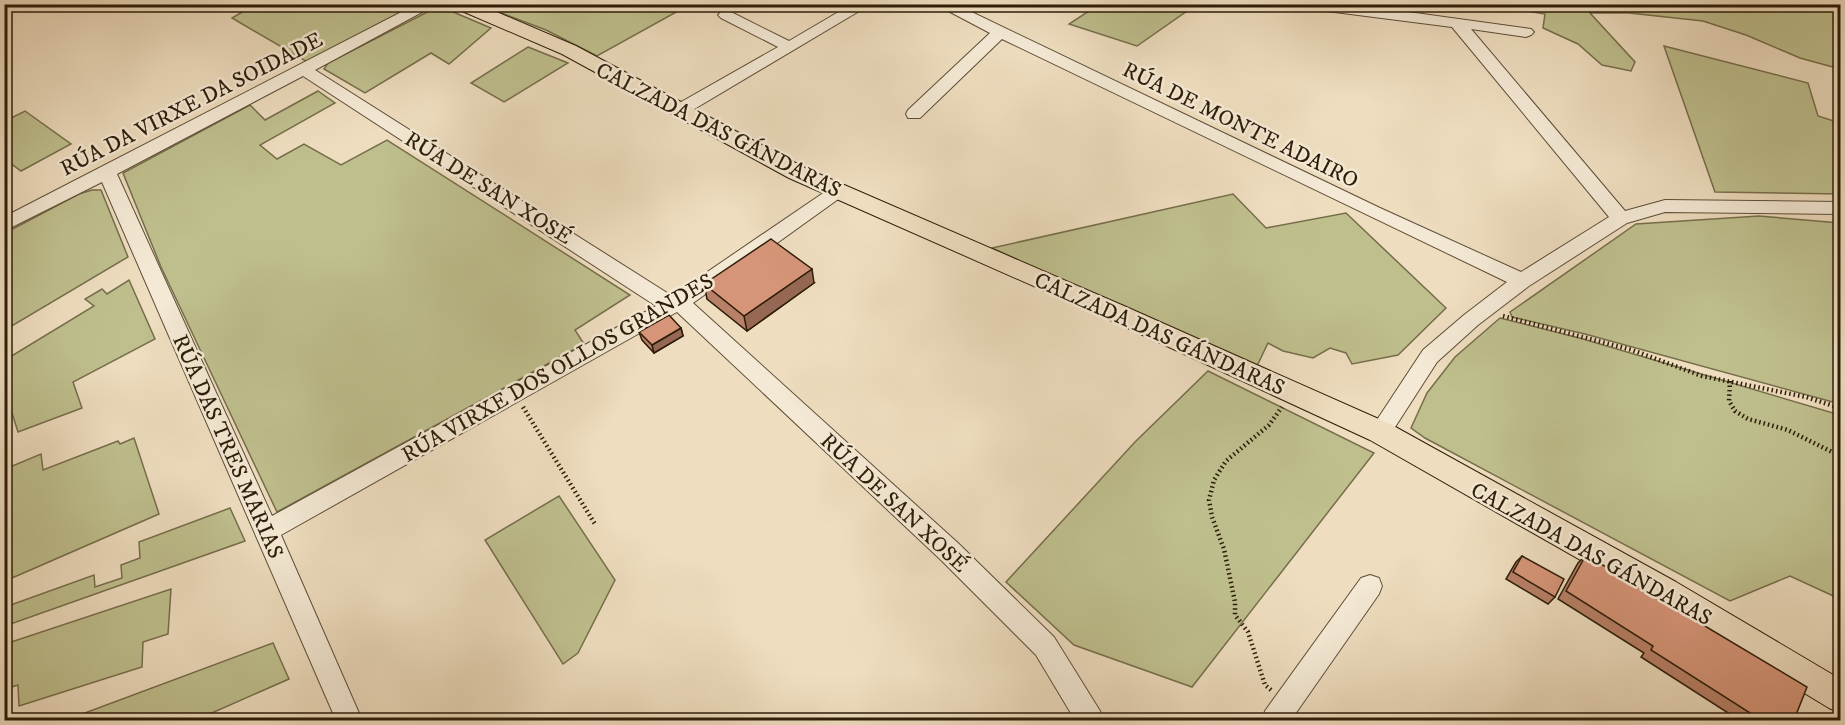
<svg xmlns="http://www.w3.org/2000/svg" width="1845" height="725" viewBox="0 0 1845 725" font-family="'IM FELL DW Pica',serif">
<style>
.green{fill:#bfbf8e;stroke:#766e4b;stroke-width:1.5}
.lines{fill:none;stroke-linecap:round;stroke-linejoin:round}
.minor-casing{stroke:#5d4d36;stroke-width:2}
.major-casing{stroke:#2d1d08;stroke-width:2}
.path{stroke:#2d1d08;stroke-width:4.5;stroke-dasharray:1.5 3;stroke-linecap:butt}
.minor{fill:#f4e9d5;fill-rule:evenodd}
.major{fill:#eeddbf;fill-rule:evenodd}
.wall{fill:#b88067;stroke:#2d1d08;stroke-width:1.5}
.shaded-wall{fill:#966854;stroke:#2d1d08;stroke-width:1.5}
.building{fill:#d69578;stroke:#2d1d08;stroke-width:1.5}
.labels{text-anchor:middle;stroke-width:5;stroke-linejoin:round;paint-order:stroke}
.street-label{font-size:22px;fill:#2d1d08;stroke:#f4e9d5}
</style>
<rect width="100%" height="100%" fill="#eeddbf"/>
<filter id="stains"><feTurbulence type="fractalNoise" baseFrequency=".00333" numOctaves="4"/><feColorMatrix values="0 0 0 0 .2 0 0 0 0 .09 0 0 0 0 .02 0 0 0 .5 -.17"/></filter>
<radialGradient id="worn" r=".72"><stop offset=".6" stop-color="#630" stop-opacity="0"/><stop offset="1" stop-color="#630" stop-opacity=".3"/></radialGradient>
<g class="green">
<path d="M254 5H421L309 63 232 18Z"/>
<path d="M480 5H689L597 56 546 30Z"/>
<path d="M1098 5H1183L1187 11 1137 46 1069 24Z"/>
<path d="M1507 5H1840V69L1800 58 1746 35 1703 21 1629 13H1590L1635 62 1631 71 1602 65 1578 44 1543 28 1545 14 1508 8Z"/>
<path d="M439 6 491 28 449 64 431 53 365 93 324 69 328 63Z"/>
<path d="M1664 46 1808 83 1818 116 1840 123V194L1715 192Z"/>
<path d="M528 47 568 63 504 102 471 83Z"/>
<path d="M318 91 335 103 260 145 277 159 304 144 341 165 387 140 630 295 575 330 584 344 277 512 161 267 123 173 250 105 265 120Z"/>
<path d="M25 111 71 144 21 171 5 159V121Z"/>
<path d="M92 190H101L128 257 5 330V233L79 194Z"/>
<path d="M1233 194 1266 228 1346 213 1446 308 1398 355 1352 364 1346 353 1330 348 1313 358 1283 351 1268 343 1256 368 992 248Z"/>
<path d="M1759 216 1840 223V404L1585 334 1512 317 1510 312 1636 224Z"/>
<path d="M129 280 155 339 73 382 82 408 18 432 12 413 5 417V360L94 306 85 299 102 289 107 294Z"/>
<path d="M1500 318 1583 339 1840 415V599L1790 576 1730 601 1425 438 1411 428 1427 393 1455 357Z"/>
<path d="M1208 371 1374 453 1192 687 1074 645 1006 582 1135 442Z"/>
<path d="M134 438 159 514 5 581V469L41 454 43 470 118 441 120 444Z"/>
<path d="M559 496 615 580 578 653 563 664 485 540Z"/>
<path d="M230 508 245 541 5 626V607L94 575 95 587 122 578 121 565 140 558 139 542Z"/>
<path d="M171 589 168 634 143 642 142 667 19 706 18 685 5 689V644Z"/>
<path d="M273 643 289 679 196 720H66Z"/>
</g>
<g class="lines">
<defs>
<g id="minor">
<path d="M417 4H437L315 70 672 296 832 187H844L847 191 844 195 693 303 959 544 1054 637 1100 711 1103 720H1075L1036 655 941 560 677 312 281 535 362 720H336L102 182 4 231V217ZM303 76 656 306 272 516 117 174Z"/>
<path d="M852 4H871L686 114H674L672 110 674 106 778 47 721 18 718 15 721 12H731L789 41Z"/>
<path d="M935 4H955L1380 208 1521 272 1609 217 1452 27 1311 9 1304 4H1350L1531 29 1534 32 1531 35 1526 37 1471 29 1625 211 1665 200 1840 202V214L1665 212 1627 223 1529 286 1478 325 1437 362 1388 438 1380 441 1372 438 1369 432 1423 350 1464 315 1507 282 1002 39 920 118H908L906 114 908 110 990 33Z"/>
<path d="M1370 575 1379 578 1382 586 1379 594 1291 720H1262L1265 711 1361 578Z"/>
</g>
<path id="major" d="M452 4H478L576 46 805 168 1124 306 1390 424 1676 582 1840 679V713L1829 708 1654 602 1370 440 1106 318 789 178 562 54 455 8Z"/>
</defs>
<use href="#minor" class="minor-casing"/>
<use href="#major" class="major-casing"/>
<g class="path">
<path d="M1503 316 1632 350 1702 376 1806 397 1840 408"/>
<path d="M1730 381 1729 401 1735 411 1748 419 1788 430 1840 456"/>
<path d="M523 407 595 524"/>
<path d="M1271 690 1265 685 1248 632 1235 615V602L1224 549 1212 517 1209 500 1214 480 1226 461 1269 425 1282 407"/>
</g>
<use href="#minor" class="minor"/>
<use href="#major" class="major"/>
</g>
<g class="wall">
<path d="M814 283 747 331 707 299 704 284Z"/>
<path d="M681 328 683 336 654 353 642 340 639 332Z"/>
<path d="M1586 555 1794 720H1739L1641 657 1644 653 1558 599 1578 563Z"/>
<path d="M1522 556 1555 597 1548 604 1506 579 1516 562Z"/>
</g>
<g class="shaded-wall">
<path d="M812 269 814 283 747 331 744 316Z"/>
<path d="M681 328 683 336 654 353 652 345Z"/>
</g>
<g class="building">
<path d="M771 239 812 269 744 316 704 284Z"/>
<path d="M669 315 681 328 652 345 639 332Z"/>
<path d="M1586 555 1807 687 1794 720H1761L1651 650 1653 646 1566 591Z"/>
<path d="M1522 556 1564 579 1555 597 1513 572Z"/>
</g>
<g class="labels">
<g class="street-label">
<text transform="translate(191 103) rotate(-27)" y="8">RÚA DA VIRXE DA SOIDADE</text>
<text transform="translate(1241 124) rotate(26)" y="8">RÚA DE MONTE ADAIRO</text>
<text transform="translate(719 129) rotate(27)" y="8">CALZADA DAS GÁNDARAS</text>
<text transform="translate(489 187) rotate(32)" y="8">RÚA DE SAN XOSÉ</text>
<text transform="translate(1160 333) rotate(24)" y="8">CALZADA DAS GÁNDARAS</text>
<text transform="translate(557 367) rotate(-30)" y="8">RÚA VIRXE DOS OLLOS GRANDES</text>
<text transform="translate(229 446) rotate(66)" y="8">RÚA DAS TRES MARIAS</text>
<text transform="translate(895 502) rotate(43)" y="8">RÚA DE SAN XOSÉ</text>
<text transform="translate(1592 553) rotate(29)" y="8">CALZADA DAS GÁNDARAS</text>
</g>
</g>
<rect width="1845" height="725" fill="none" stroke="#eeddbf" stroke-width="24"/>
<rect x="6" y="6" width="1833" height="713" fill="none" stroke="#2d1d08" stroke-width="3"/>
<rect x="12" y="12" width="1821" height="701" fill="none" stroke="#2d1d08" stroke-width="1.5"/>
<rect width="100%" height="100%" filter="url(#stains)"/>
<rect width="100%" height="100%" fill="url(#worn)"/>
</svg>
